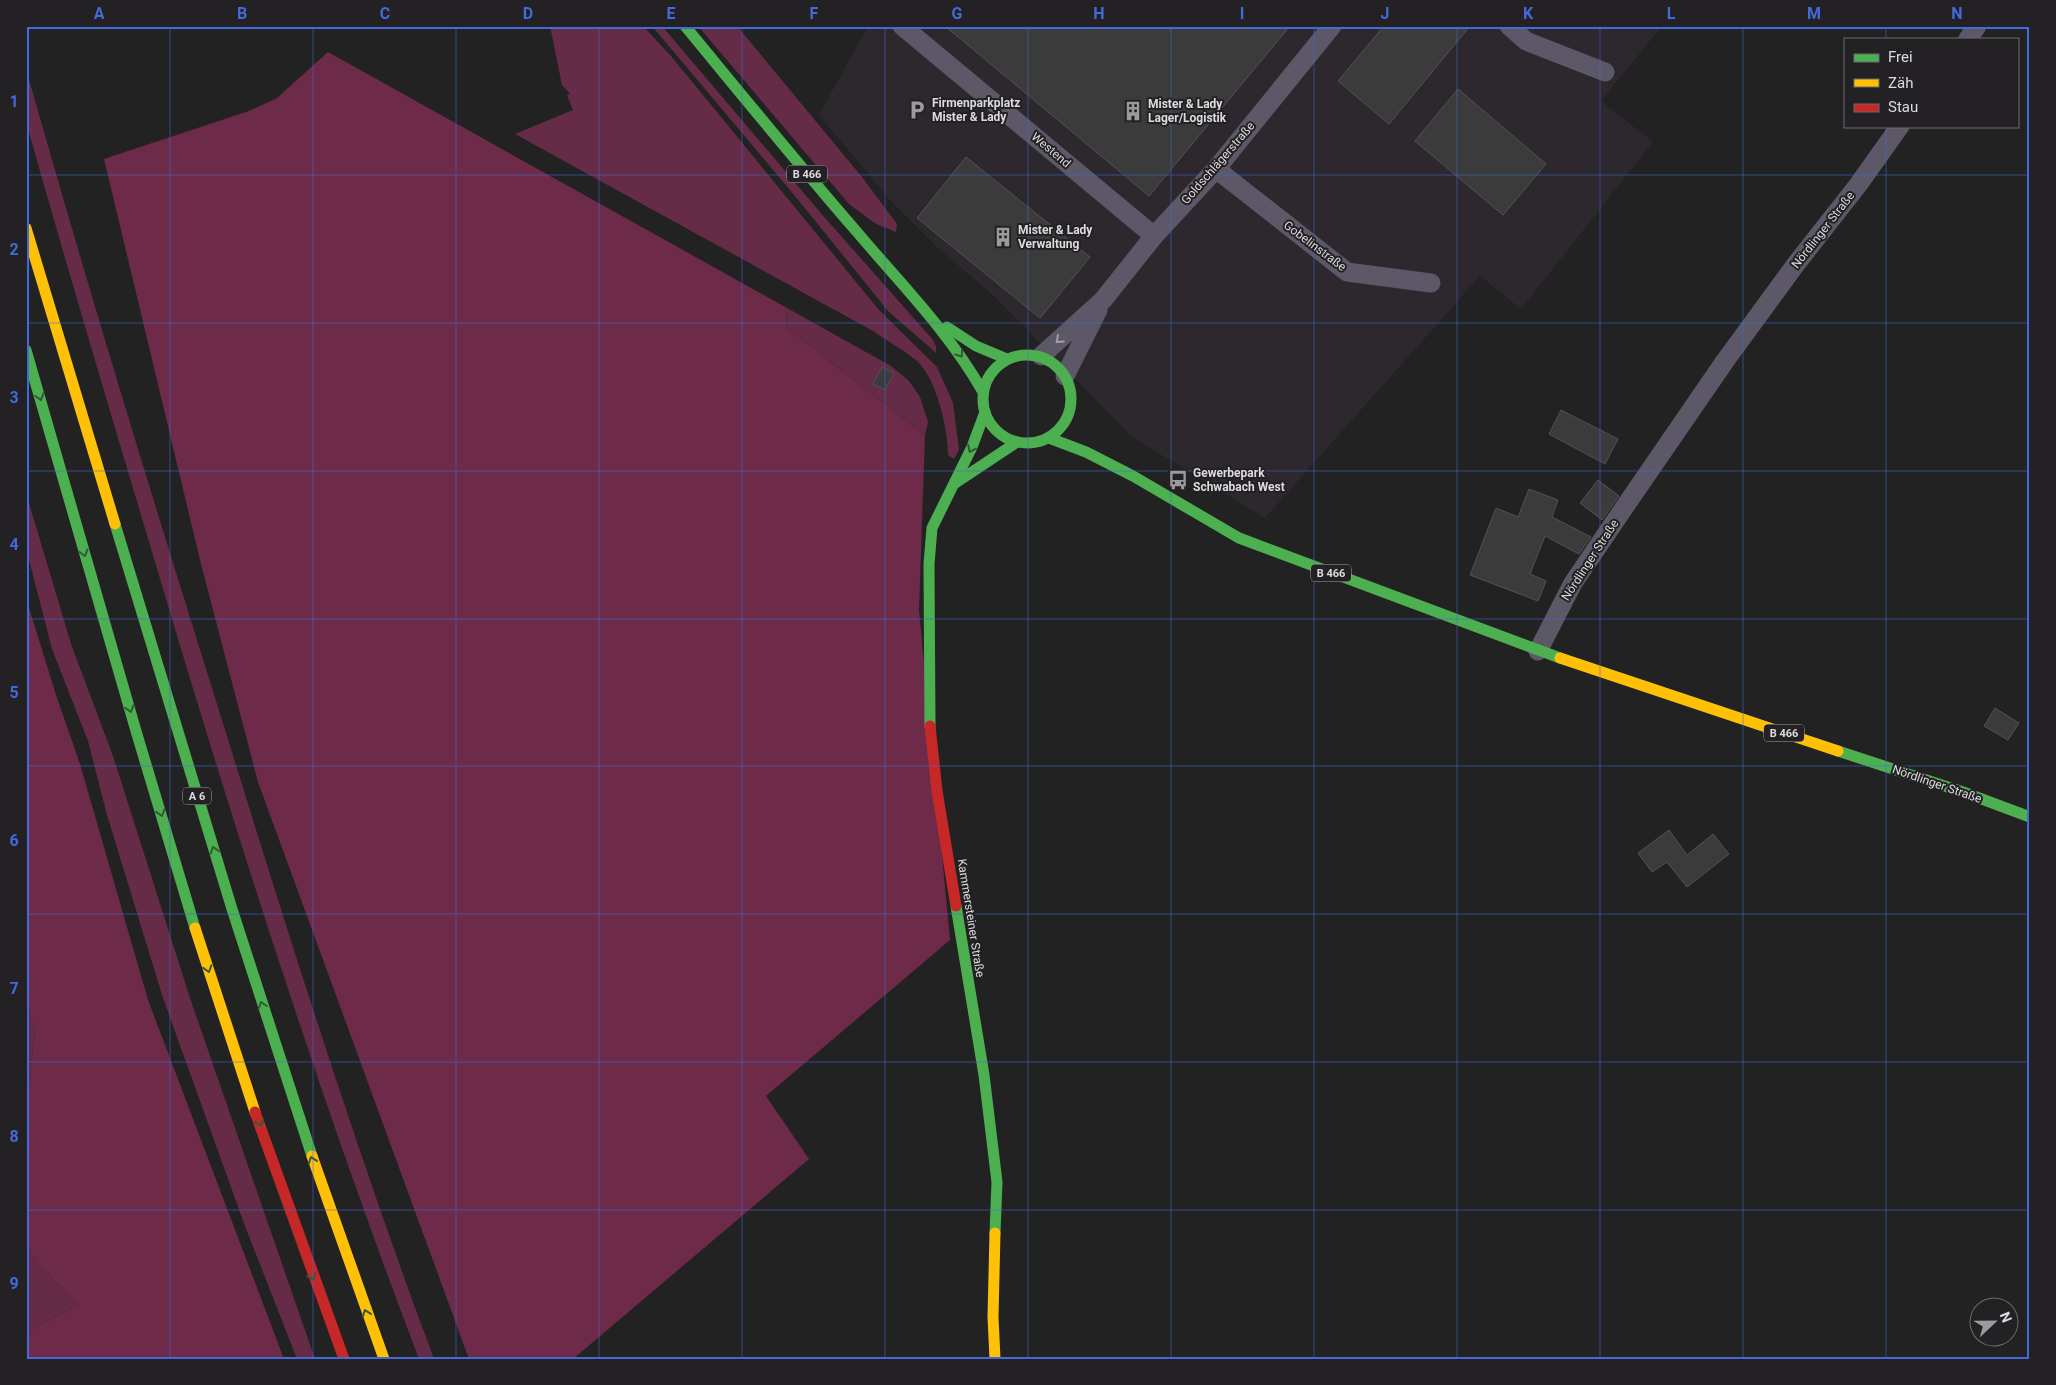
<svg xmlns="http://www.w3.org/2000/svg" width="2056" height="1385" viewBox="0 0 2056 1385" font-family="Roboto,sans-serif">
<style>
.built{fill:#2d272e}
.green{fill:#662b46}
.forest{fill:#6d2b49}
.building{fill:#3c3b3c;stroke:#535253}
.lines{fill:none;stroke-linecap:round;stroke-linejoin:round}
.street{stroke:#5d5867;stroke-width:19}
.fast{stroke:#4caf50;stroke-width:11}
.slow{stroke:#ffc107;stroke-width:11}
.jam{stroke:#c62828;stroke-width:11}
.oneway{stroke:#a3a0a8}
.oneway2{stroke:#335a36}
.grid{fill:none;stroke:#436ad9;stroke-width:1;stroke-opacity:0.55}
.labels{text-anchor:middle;stroke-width:4;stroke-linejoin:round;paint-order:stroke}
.shield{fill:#232124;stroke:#a4a3a6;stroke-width:1}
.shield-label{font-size:11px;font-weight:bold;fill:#dcdbdd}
.poi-label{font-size:12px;font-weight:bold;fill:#dcdbdd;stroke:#232124;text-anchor:start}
.street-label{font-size:12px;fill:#dcdbdd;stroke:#232124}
.neatline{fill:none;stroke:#436ad9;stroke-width:2}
.grid-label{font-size:16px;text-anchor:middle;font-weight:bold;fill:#436ad9}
</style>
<rect width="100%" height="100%" fill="#232223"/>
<path class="built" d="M868 26H1662L1601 101 1653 142 1521 309 1480 276 1265 518 1132 437 994 296 938 248 890 200 819 115Z"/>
<g class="green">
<path d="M550 26H643L671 56 879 310 937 367 953 403 959 450 954 459 948 455C948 430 937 379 917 361 904 350 887 341 873 331L515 134 573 110 567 95 570 94 562 85Z"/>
<path d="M652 26H662L819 211 933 340 936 347V353L888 311 795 196Z"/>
<path d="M698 26H737L862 177 897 224 896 232 876 224 849 204Z"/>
<path d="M26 69C89 292 157 513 226 733 291 943 357 1153 434 1359H419C316 1089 229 812 147 535 106 398 65 260 26 122Z"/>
<path d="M787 308 891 366 909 381 920 397 928 422 925 435 786 327Z"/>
<path d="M26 493 71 644 113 756 191 1001 315 1359H297L245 1226 163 998 107 815 88 741 52 649 26 548Z"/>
<path d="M26 1005 35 1029 30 1080 26 1082Z"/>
<path d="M26 1250 78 1305 26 1332Z"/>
</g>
<g class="forest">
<path d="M328 52 787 308 786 327 925 435 919 610 950 940 766 1096 809 1159 573 1359H469L258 782 201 564 104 159 249 111 277 98Z"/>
<path d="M26 598 56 695 80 764 148 1000 284 1359H26V1332L78 1305 26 1250V1082L30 1080 35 1029 26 1005Z"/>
</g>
<g class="building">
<path d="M945 26H1290L1149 196Z"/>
<path d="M1384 26H1470L1389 124 1338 81Z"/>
<path d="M1458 89 1546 164 1503 215 1415 141Z"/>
<path d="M966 157 1090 257 1040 318 917 218Z"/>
<path d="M882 367 894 373 885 390 873 384Z"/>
<path d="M1561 410 1618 439 1605 464 1549 434Z"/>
<path d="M1598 480 1619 496 1602 520 1580 503Z"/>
<path d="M1529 489 1558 500 1552 517 1591 537 1579 554 1545 536 1530 574 1546 581 1538 601 1470 575 1496 508 1518 517Z"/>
<path d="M1995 708 2019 723 2008 740 1984 726Z"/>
<path d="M1669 830 1687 855 1713 834 1729 854 1687 887 1667 862 1652 872 1638 853Z"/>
</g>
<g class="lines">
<g class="street">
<path d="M902 26 1154 236"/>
<path d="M1509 26 1526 41 1605 72"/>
<path d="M1968 39 1977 26"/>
<path d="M1216 169 1347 272 1431 283"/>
<path d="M1041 356 1103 300 1154 236 1216 169 1332 26"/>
<path d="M1065 376 1098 310"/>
<path d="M1538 651 1573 583 1628 502 1725 361 1796 264 1858 185 1900 126"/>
</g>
<g class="fast">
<path d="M685 26C742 95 798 164 857 232 901 284 949 332 983 392"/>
<path d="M947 327 976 346 1007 359"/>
<path d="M26 350 136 731 195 928"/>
<circle cx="1027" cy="399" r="44"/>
<path d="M1049 438 1086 452 1133 476 1239 538 1560 658"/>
<path d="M954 484 1017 442"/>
<path d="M115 524 232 909 312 1156"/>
<path d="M930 726 929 564 932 528 972 447 985 412"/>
<path d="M1838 751 1963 792 2030 817"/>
<path d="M956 906 984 1075 997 1182 995 1233"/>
</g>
<g class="slow">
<path d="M26 228 115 524"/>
<path d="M1560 658 1838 751"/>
<path d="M195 928 255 1112"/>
<path d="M312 1156 384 1359"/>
<path d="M995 1359 993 1317 995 1233"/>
</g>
<g class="jam">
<path d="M930 726 937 791 956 906"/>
<path d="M255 1112 344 1359"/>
</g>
</g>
<defs><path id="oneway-chevron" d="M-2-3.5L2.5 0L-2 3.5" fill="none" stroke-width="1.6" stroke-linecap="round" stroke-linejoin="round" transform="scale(1.25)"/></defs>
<use class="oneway" href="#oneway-chevron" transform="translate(1059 340) rotate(138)"/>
<g class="oneway2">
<use href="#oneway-chevron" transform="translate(960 354) rotate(54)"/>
<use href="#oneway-chevron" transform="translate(40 397) rotate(74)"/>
<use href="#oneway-chevron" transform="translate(971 449) rotate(115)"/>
<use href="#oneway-chevron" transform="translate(84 553) rotate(74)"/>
<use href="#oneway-chevron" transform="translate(130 709) rotate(73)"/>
<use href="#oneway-chevron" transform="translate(161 813) rotate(73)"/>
<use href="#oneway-chevron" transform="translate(214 850) rotate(-107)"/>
<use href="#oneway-chevron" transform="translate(208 969) rotate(73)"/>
<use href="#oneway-chevron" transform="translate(262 1005) rotate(-108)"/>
<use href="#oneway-chevron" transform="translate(260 1123) rotate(71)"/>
<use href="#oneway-chevron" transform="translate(312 1160) rotate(-110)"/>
<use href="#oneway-chevron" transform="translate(312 1277) rotate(70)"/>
<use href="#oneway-chevron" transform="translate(366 1313) rotate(-110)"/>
</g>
<path class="grid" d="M170 26V1359M313 26V1359M456 26V1359M599 26V1359M742 26V1359M885 26V1359M1028 26V1359M1171 26V1359M1314 26V1359M1457 26V1359M1600 26V1359M1743 26V1359M1886 26V39M1886 126V1359M26 175H2030M26 323H2030M26 471H2030M26 619H2030M26 766H2030M26 914H2030M26 1062H2030M26 1210H2030"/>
<defs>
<symbol id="parking-bare" viewBox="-9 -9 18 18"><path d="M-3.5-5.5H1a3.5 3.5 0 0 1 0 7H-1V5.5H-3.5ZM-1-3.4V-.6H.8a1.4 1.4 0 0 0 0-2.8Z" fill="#9b9a9c" stroke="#232124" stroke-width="2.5" paint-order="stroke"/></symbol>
<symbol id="building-bare" viewBox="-9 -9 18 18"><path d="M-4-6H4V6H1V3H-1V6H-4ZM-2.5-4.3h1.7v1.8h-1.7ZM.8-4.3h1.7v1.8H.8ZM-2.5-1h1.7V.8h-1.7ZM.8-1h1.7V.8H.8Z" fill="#9b9a9c" stroke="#232124" stroke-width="2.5" paint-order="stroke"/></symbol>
<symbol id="bus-bare" viewBox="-9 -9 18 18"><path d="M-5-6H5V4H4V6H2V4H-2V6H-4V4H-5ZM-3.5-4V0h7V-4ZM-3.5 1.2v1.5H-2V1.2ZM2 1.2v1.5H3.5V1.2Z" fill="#9b9a9c" stroke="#232124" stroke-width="2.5" paint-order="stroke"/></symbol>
</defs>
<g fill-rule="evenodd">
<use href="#parking-bare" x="903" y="96" width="28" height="28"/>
<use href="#building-bare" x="1119" y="97" width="28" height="28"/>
<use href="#building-bare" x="989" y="223" width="28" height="28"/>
<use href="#bus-bare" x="1164" y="466" width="28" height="28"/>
</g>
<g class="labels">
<g class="shield">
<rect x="787" y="165.5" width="40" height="17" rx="4"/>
<rect x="1311" y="564.5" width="40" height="17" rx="4"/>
<rect x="1764" y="724.5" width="40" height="17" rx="4"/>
<rect x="183" y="787.5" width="28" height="17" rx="4"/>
</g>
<g class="shield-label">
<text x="807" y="178">B 466</text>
<text x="1331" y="577">B 466</text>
<text x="1784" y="737">B 466</text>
<text x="197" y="800">A 6</text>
</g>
<g class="poi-label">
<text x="932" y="107">Firmenparkplatz<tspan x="932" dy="14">Mister &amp; Lady</tspan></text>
<text x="1148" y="108">Mister &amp; Lady<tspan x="1148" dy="14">Lager/Logistik</tspan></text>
<text x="1018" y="234">Mister &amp; Lady<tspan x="1018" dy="14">Verwaltung</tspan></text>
<text x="1193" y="477">Gewerbepark<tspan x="1193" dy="14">Schwabach West</tspan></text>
</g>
<g class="street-label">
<text transform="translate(1051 150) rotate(40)" y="4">Westend</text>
<text transform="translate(1218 163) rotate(-49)" y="4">Goldschlägerstraße</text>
<text transform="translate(1823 230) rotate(-52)" y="4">Nördlinger Straße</text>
<text transform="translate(1315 246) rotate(37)" y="4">Gobelinstraße</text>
<text transform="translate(1590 560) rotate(-57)" y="4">Nördlinger Straße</text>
<text transform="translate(1937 784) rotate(19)" y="4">Nördlinger Straße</text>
<text transform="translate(971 918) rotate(81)" y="4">Kammersteiner Straße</text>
</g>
</g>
<rect width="2056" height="1385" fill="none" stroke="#232124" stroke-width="55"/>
<rect x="1844" y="38" width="175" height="90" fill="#232124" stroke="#6d6b6e"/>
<rect x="1854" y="54" width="25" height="8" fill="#4caf50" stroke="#6d6b6e"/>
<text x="1888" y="62" font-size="15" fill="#dcdbdd">Frei</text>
<rect x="1854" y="79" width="25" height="8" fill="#ffc107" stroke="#6d6b6e"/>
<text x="1888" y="88" font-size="15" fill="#dcdbdd">Zäh</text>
<rect x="1854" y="104" width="25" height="8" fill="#c62828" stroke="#6d6b6e"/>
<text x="1888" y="112" font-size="15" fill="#dcdbdd">Stau</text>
<g transform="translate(1994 1322) rotate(68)"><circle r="24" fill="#232124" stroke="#6d6b6e"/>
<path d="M0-4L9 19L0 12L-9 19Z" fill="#9b9a9c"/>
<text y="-8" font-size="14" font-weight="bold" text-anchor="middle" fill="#dcdbdd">N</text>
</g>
<rect x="28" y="28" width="2000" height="1330" class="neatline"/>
<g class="grid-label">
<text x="99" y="19">A</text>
<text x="242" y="19">B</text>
<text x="385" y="19">C</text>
<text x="528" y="19">D</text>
<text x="671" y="19">E</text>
<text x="814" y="19">F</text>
<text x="957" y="19">G</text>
<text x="1099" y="19">H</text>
<text x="1242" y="19">I</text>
<text x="1385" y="19">J</text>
<text x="1528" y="19">K</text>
<text x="1671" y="19">L</text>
<text x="1814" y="19">M</text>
<text x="1957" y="19">N</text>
<text x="14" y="107">1</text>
<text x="14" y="255">2</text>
<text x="14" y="403">3</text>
<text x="14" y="550">4</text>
<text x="14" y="698">5</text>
<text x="14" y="846">6</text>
<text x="14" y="994">7</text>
<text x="14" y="1142">8</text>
<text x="14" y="1289">9</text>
</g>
</svg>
